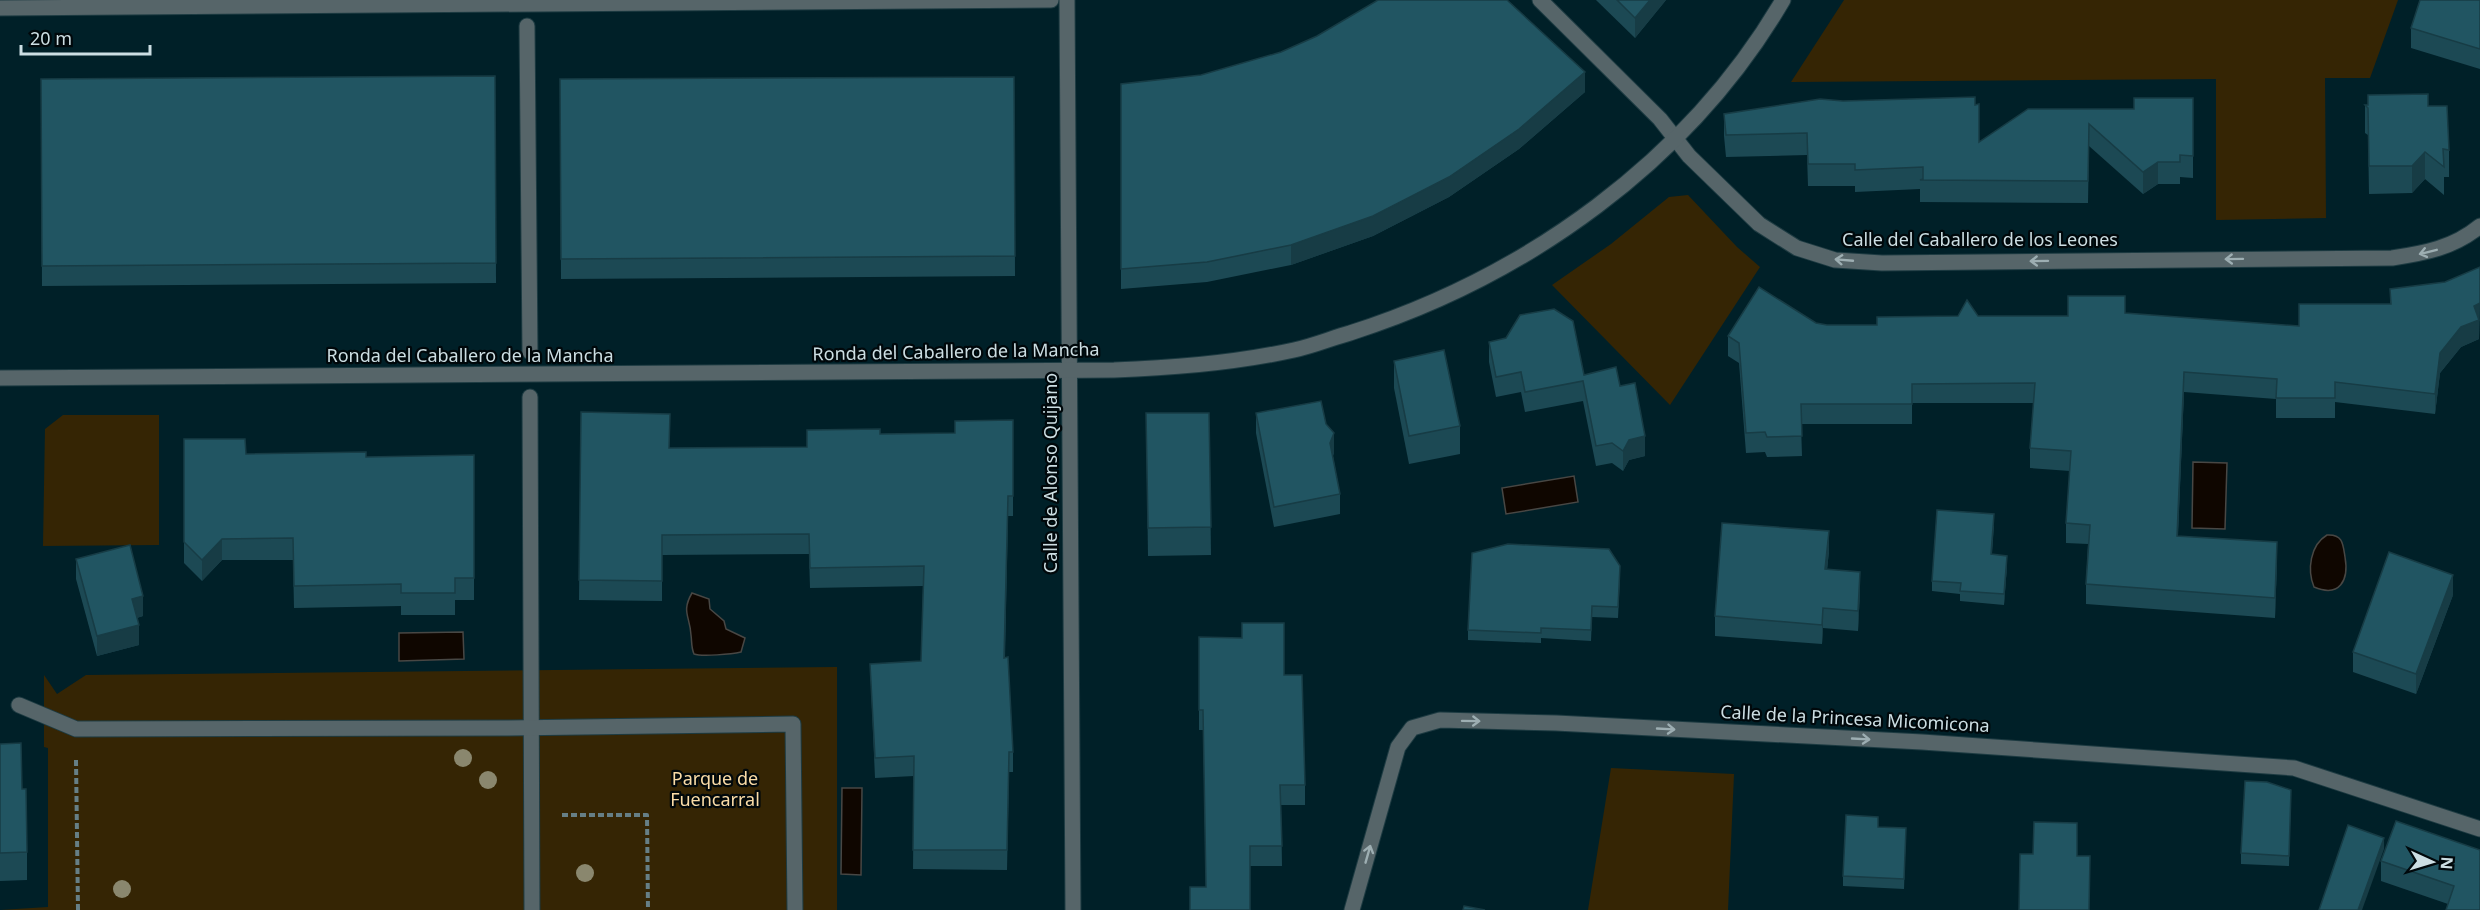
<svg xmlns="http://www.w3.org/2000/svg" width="2480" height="910" viewBox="0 0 2480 910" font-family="'Noto Sans',sans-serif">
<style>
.green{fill:#352504}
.water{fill:#0f0600;stroke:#484744;stroke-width:1.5}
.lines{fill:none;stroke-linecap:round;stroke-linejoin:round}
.minor-casing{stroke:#1d3b42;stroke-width:17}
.path{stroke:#667f86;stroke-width:4;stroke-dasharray:6 3;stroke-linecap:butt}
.minor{stroke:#566569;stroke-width:15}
.tree{fill:#8a876e}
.wall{fill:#1c4954}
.shaded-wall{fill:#173c45}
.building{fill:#215562;stroke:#173c45;stroke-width:1.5}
.oneway{stroke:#9daeb2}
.labels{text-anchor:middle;stroke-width:4.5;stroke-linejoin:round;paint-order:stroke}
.street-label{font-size:18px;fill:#ccdee3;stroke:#00080b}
.park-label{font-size:18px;fill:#fadca7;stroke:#00080b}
</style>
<rect width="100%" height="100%" fill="#002028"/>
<g class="green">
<path d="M1844 0H2398L2370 78H2325L2326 218 2216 220V79L1791 82Z"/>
<path d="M1688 195 1737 247 1760 267 1670 405 1552 285 1611 244 1669 197Z"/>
<path d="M63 415H159V545L43 546 45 429Z"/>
<path d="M837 667V910H0L48 907V748L44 747V675L57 694 86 675Z"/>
<path d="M1611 768 1734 774 1728 910H1588Z"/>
</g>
<g class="water">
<path d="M2193 462 2227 463 2225 529 2192 528Z"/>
<path d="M1574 476 1578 502 1506 514 1502 488Z"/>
<path d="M2327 535C2343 534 2343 544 2345 557 2349 580 2340 598 2314 587 2307 570 2310 545 2327 535Z"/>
<path d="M692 593 709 599 710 609 724 621 726 629 745 638 741 652C732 654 702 657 694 654 691 647 692 642 691 635 690 616 681 612 692 593Z"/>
<path d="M463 632 464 659 399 661V633Z"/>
<path d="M842 788H862L861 875 841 874Z"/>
</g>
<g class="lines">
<defs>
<g id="minor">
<path d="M1067 0 1073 910"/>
<path d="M1540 0 1660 119 1689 156 1759 224 1797 248 1835 260 1882 263 2392 258C2425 253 2453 248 2480 226"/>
<path d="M0 8 1051 0"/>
<path d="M527 26 530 352"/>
<path d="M0 378 1114 370C1175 368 1235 363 1294 350 1313 346 1332 338 1350 333 1526 277 1689 161 1783 0"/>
<path d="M530 397 532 910"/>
<path d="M19 705 76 729 509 728 793 724 795 910"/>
<path d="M1352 910 1398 747 1412 728 1440 720 1556 723 1922 742 2294 768 2480 829"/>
</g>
</defs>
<use href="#minor" class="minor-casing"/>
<g class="path">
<path d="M76 760 78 910"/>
<path d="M562 815H647L648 910"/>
</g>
<use href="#minor" class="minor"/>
</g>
<g class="tree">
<circle cx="463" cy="758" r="9"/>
<circle cx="488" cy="780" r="9"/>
<circle cx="585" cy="873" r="9"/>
<circle cx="122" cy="889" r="9"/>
</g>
<g class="wall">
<path d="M1596 0H1666L1635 38Z"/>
<path d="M2480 0V69L2411 48V28Z"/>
<path d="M495 76 496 283 42 286 41 79Z"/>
<path d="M1014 77 1015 276 561 279 560 79Z"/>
<path d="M1121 84 1585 92 1519 149 1449 197 1373 236 1291 265 1207 282 1121 289Z"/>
<path d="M2193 98V178L2180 177V184H2158L2143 194 2089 146 2088 203 1920 202V189L1855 192V186H1808L1807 155 1726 157 1724 136V114L1843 101 1975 105 1979 142 2134 109Z"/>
<path d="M2365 105 2428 106 2449 150V177H2444V195L2425 179 2412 193 2369 194 2368 135 2365 133Z"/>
<path d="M2480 267 2479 339 2461 347 2440 373 2435 414 2335 402V418H2276V399L2184 392 2178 536 2277 561 2275 618 2086 604V584L2088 544 2066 543V523L2070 471 2030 468V448L2034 403H1912V424H1801L1802 456 1767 457 1765 452 1746 453 1739 363 1728 356V336L1827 325H1877L1978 316H2068L2125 313 2299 326 2390 304V289L2445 282Z"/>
<path d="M1489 342 1584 375 1620 386 1645 456 1629 460 1623 471 1612 463 1596 466 1583 401 1525 412 1521 392 1496 397 1489 362Z"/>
<path d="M1394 361 1460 426V454L1409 464 1394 388Z"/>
<path d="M581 412 670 448 807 447 880 434 955 433 1013 420V516H1008L1005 658 1013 752V772H1009L1007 870 913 869 914 776 875 778 870 664 921 661 923 586 810 588 809 554 662 555V601L579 600Z"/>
<path d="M1146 413H1209L1211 555 1148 556Z"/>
<path d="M1256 413 1326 424 1334 453 1333 456 1340 494V514L1274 527 1256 433Z"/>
<path d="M184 439 246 454 366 457 474 455V600H455V615H401V606L294 608 293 560H222L202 581 184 563Z"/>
<path d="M1994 525 1992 554 2007 566 2004 605 1960 601V594L1932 591V581Z"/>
<path d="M1829 551 1827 570 1860 592 1858 631 1823 628 1822 644 1715 636V616Z"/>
<path d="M76 559 143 616 137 618 139 645 97 656 76 579Z"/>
<path d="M1620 576 1618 618 1592 617 1591 641 1541 638V643L1468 640V630Z"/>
<path d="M2453 595 2416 694 2353 672V652Z"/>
<path d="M1199 637 1284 675 1305 785V805H1281L1282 866H1250L1206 887 1203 730H1199Z"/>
<path d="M0 744 22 789 27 852V880L0 881Z"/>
<path d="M2291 790 2289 866 2241 864V853Z"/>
<path d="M1906 828 1904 889 1843 886V876Z"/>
<path d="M2480 850 2448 904 2381 881V861Z"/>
</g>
<g class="shaded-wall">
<path d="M1650 0H1666L1635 38V18Z"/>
<path d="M1585 72V92L1519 149 1449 197 1373 236 1291 265V245Z"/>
<path d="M2425 152V179L2412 193V166Z"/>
<path d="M2158 162V184L2143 194V172Z"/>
<path d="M2480 303 2479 339 2461 347 2440 373 2435 414V394L2440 353 2474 306Z"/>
<path d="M2184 372V392L2177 556V536Z"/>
<path d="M1334 433V453L1330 463V443Z"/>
<path d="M1645 436V456L1629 460 1623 471V451L1629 440Z"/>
<path d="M1829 531V551L1825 589V569Z"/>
<path d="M222 539V560L202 581V560Z"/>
<path d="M2277 542V561L2275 618V598Z"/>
<path d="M2007 556V566L2004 605V594Z"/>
<path d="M1860 572V592L1858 631V611Z"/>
<path d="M2453 575V595L2416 694V674Z"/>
<path d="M143 596V616L132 619V599Z"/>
<path d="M1823 608V628L1822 644V625Z"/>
<path d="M139 625V645L97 656V636Z"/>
<path d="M2384 838V849L2362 910H2358Z"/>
</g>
<g class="building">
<path d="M1378 0H1507L1585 72 1519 129 1449 177 1373 216 1291 245 1207 262 1121 269V84L1201 75 1281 52 1317 36Z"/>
<path d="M1617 0H1650L1635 18Z"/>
<path d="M2420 0H2480V49L2411 28Z"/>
<path d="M495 76 496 263 42 266 41 79Z"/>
<path d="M1014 77 1015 256 561 259 560 79Z"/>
<path d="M2428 94V106H2447L2449 150 2443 149 2444 167 2425 152 2412 166H2369L2368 108 2365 105H2368V95Z"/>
<path d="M1975 97V105L1979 104V142L2028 109H2134V98H2193V156L2180 155V162H2158L2143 172 2089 124 2088 181 1920 180 1923 179V167L1855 170V164H1808L1807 133 1726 135 1724 114 1820 99 1843 101Z"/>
<path d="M2480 267V303L2474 306 2479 320 2461 327 2440 353 2435 394 2335 382V398H2276L2277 379 2184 372 2177 536 2277 542 2275 598 2086 584 2090 525 2066 523 2071 451 2030 448 2035 383 1912 384V404H1801L1802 436 1767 437 1765 432 1746 433 1739 343 1728 336 1759 287 1816 323 1827 325H1877V317L1958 316 1967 300 1978 316H2068V296H2125V313L2299 326V304H2391L2390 289 2445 282Z"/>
<path d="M1554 309 1573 321 1584 375 1616 367 1620 386 1635 383 1645 436 1629 440 1623 451 1612 443 1596 446 1583 381 1525 392 1521 372 1496 377 1489 342 1506 338 1520 315Z"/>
<path d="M1444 350 1460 426 1409 436 1394 361Z"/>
<path d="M1321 401 1326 424 1334 433 1330 443 1340 494 1274 507 1256 413Z"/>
<path d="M581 412 670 414 669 448 807 447V430L880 429V434L955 433V421L1013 420V496H1008L1004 658 1008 657 1013 752H1009L1007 850H913L914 756 875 758 870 664 921 661 924 566 810 568 809 534 662 535V581L579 580Z"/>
<path d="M1146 413H1209L1211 527 1148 528Z"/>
<path d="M184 439H245L246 454 366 452V457L474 455V578H455V593H401V584L294 586 293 538 222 539 202 560 184 542Z"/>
<path d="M1937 510 1994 514 1991 554 2007 556 2004 594 1960 591 1961 583 1932 581Z"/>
<path d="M1722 523 1829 531 1825 569 1860 572 1858 611 1823 608 1822 625 1715 616Z"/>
<path d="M1508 544 1609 549 1620 566 1618 607 1592 606 1591 630 1541 628V633L1468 630 1472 553Z"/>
<path d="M130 545 143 596 132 599 139 625 97 636 76 559Z"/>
<path d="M2389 552 2453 575 2416 674 2353 652Z"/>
<path d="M1242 623H1284V675H1302L1305 785H1280L1282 846H1250V910H1190V887H1206L1203 710H1199V637L1242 638Z"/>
<path d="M21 743 22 789H26L27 852 0 853V744Z"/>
<path d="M2245 781 2267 782 2291 790 2289 856 2241 853Z"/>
<path d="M1846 815 1878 817V827L1906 828 1904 879 1843 876Z"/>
<path d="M2396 821 2480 850V910H2446L2454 886 2381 861Z"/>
<path d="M2034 822 2077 823V856H2090L2089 910H2019L2020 854H2033Z"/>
<path d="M2348 825 2384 838 2358 910H2319Z"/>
<path d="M1464 906 1485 910H1463Z"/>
</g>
<defs><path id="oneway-shaft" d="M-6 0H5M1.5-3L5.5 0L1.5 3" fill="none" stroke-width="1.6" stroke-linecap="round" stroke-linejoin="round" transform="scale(1.5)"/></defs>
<g class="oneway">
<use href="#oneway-shaft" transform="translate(2428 252) rotate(166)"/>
<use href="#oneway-shaft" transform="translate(2234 259) rotate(179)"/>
<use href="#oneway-shaft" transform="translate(1844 260) rotate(-175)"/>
<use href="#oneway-shaft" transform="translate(2039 261) rotate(179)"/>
<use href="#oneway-shaft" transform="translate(1471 721) rotate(1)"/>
<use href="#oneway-shaft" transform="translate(1666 729) rotate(3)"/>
<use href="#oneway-shaft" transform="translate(1861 739) rotate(3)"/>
<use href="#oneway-shaft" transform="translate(1368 854) rotate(-74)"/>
</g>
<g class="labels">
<g class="street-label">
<text x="1980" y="246">Calle del Caballero de los Leones</text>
<text transform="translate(956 352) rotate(-1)" y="6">Ronda del Caballero de la Mancha</text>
<text x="470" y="362">Ronda del Caballero de la Mancha</text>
<text transform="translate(1051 473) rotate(-90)" y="6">Calle de Alonso Quijano</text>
<text transform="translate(1855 719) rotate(3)" y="6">Calle de la Princesa Micomicona</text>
</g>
<g class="park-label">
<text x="715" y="785">Parque de<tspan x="715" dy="21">Fuencarral</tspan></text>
</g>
</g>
<g transform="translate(2432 862) rotate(94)" stroke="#00080b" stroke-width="4.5" paint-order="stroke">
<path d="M0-4.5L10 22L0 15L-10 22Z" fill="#ccdee3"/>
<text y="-9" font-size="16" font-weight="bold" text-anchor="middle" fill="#ccdee3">N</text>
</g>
<path d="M21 45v9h129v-9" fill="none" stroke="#ccdee3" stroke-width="3"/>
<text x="30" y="45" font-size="18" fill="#ccdee3" stroke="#00080b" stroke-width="4.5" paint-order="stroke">20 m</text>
</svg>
